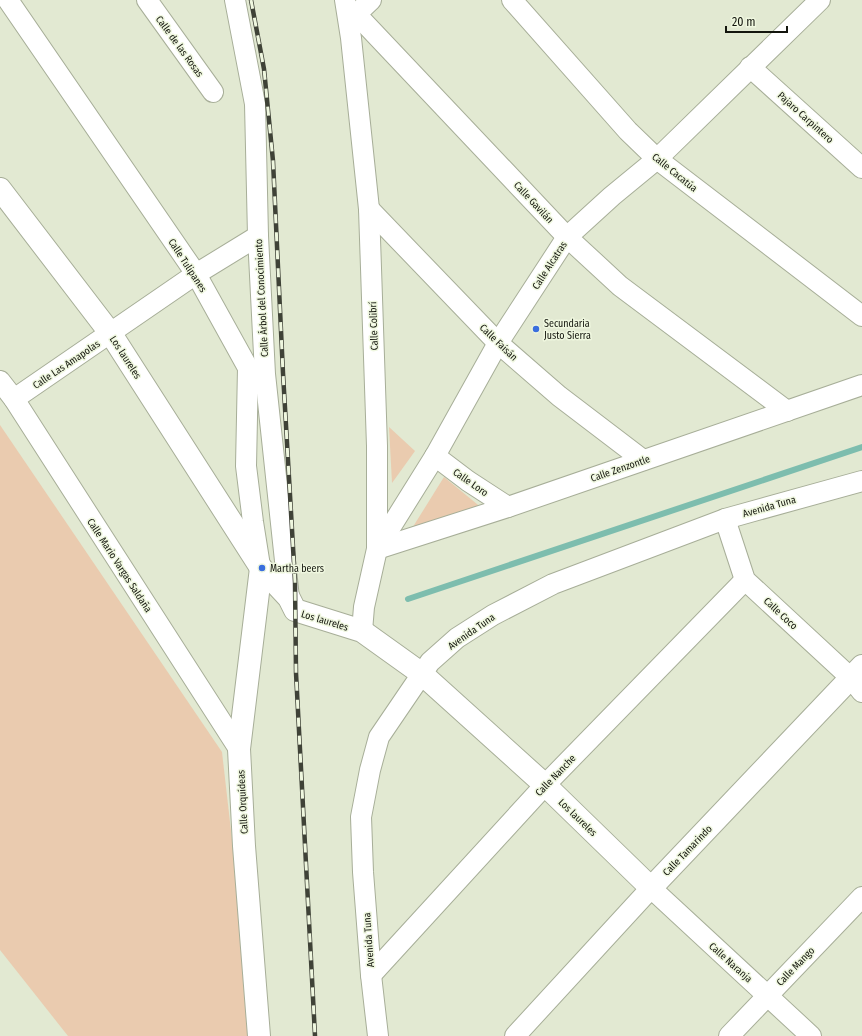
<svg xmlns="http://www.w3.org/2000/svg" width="862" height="1036" viewBox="0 0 862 1036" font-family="'Fira Sans Condensed',sans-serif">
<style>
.green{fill:#eacbaf}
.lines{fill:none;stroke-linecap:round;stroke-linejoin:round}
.stream{stroke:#7dbdae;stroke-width:6}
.street-casing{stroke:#a7ae98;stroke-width:22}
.secondary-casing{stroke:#a7ae98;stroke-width:24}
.street{stroke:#fff;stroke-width:20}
.secondary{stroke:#fff;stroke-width:22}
.rail-casing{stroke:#3f4237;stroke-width:4.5}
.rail{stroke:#eff7df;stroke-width:3;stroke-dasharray:9;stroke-linecap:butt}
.poi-dot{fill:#3a6ede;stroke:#eff7df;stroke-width:1.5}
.labels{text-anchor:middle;stroke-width:3;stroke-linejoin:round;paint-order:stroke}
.street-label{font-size:10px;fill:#13150d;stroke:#eff7df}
.poi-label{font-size:10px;fill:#13150d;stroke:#eff7df;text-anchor:start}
</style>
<rect width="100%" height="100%" fill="#e2e9d2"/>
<g class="green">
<path d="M0 425 222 752 234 857 249 1036H68L0 950Z"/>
<path d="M389 427 415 451 392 483Z"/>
<path d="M444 477 483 509 406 538Z"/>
</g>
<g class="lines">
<path class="stream" d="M408 599 862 447"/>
<defs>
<g id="street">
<path d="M8 0 196 274 248 368 246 466 253 522 260 566"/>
<path d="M147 0 213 92"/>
<path d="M235 0 255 104 258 236 265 374 289 598"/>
<path d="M345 0 351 38 369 209 377 446V549L364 607 362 631"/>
<path d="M512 0 628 131 657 159 862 316"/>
<path d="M357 15 567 237 620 286 787 411"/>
<path d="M349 21 371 0"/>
<path d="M750 67 862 168"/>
<path d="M369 209 498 343 559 396 643 460"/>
<path d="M0 381 14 399 239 749"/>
<path d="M14 399 196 274 258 236"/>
<path d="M435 456 468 481 508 507"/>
<path d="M725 519 745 580 851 678 862 692"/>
<path d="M377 549 435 456 498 343 567 237 612 196 657 159 820 0"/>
<path d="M377 549 508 507 862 385"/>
<path d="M371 975 545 785 745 580"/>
<path d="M378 1036 371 975 363 872 361 817 370 770 379 737 430 662 457 638 493 615 553 584 725 519 862 481"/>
<path d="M515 1036 651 888 811 1036"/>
<path d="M729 1036 862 897"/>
</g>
<g id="secondary">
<path d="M0 189 111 334 261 568 289 598 295 610 362 631 422 674 545 785 651 888 862 666"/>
<path d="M259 1036 244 846 239 749 261 568"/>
</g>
</defs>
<use href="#street" class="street-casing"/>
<use href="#secondary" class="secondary-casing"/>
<use href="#street" class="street"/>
<use href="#secondary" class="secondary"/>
<defs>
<path id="rail" d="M251 0 264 69 273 161 283 373 295 582 296 673 315 1036"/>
</defs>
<use href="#rail" class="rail-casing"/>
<use href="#rail" class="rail"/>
</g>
<g class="poi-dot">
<circle cx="536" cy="329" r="4"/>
<circle cx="262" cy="568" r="4"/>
</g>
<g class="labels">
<g class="street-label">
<text transform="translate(180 46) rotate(54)" y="4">Calle de las Rosas</text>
<text transform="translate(806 117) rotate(42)" y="4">Pajaro Carpintero</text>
<text transform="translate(675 172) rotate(39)" y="4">Calle Cacatúa</text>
<text transform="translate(534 202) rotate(47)" y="4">Calle Gavilán</text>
<text transform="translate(188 265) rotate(57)" y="4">Calle Tulipanes</text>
<text transform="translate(549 265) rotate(-57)" y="4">Calle Alcatras</text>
<text transform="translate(261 298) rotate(-93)" y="4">Calle Árbol del Conocimiento</text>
<text transform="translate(373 326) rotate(-92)" y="4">Calle Colibrí</text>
<text transform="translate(499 342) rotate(44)" y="4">Calle Faisán</text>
<text transform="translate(126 357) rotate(57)" y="4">Los laureles</text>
<text transform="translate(66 364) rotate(-34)" y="4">Calle Las Amapolas</text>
<text transform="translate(620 468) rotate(-19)" y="4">Calle Zenzontle</text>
<text transform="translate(471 482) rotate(35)" y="4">Calle Loro</text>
<text transform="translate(769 506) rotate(-16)" y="4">Avenida Tuna</text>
<text transform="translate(120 565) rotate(57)" y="4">Calle Mario Vargas Saldaña</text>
<text transform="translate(781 613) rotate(43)" y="4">Calle Coco</text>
<text transform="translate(325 620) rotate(17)" y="4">Los laureles</text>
<text transform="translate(471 631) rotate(-35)" y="4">Avenida Tuna</text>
<text transform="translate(555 775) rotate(-46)" y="4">Calle Nanche</text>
<text transform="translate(242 802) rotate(-93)" y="4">Calle Orquídeas</text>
<text transform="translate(578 817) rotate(44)" y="4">Los laureles</text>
<text transform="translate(687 850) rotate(-46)" y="4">Calle Tamarindo</text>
<text transform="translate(368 940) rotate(-94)" y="4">Avenida Tuna</text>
<text transform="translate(731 962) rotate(42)" y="4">Calle Naranja</text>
<text transform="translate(795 966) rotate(-46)" y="4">Calle Mango</text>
</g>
<g class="poi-label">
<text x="544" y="327">Secundaria<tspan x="544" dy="12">Justo Sierra</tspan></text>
<text x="270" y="572">Martha beers</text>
</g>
</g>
<path d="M726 26v6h61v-6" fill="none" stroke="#13150d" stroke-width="2"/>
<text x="732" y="26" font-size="12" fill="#13150d" stroke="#eff7df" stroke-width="3" paint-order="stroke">20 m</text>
</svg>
